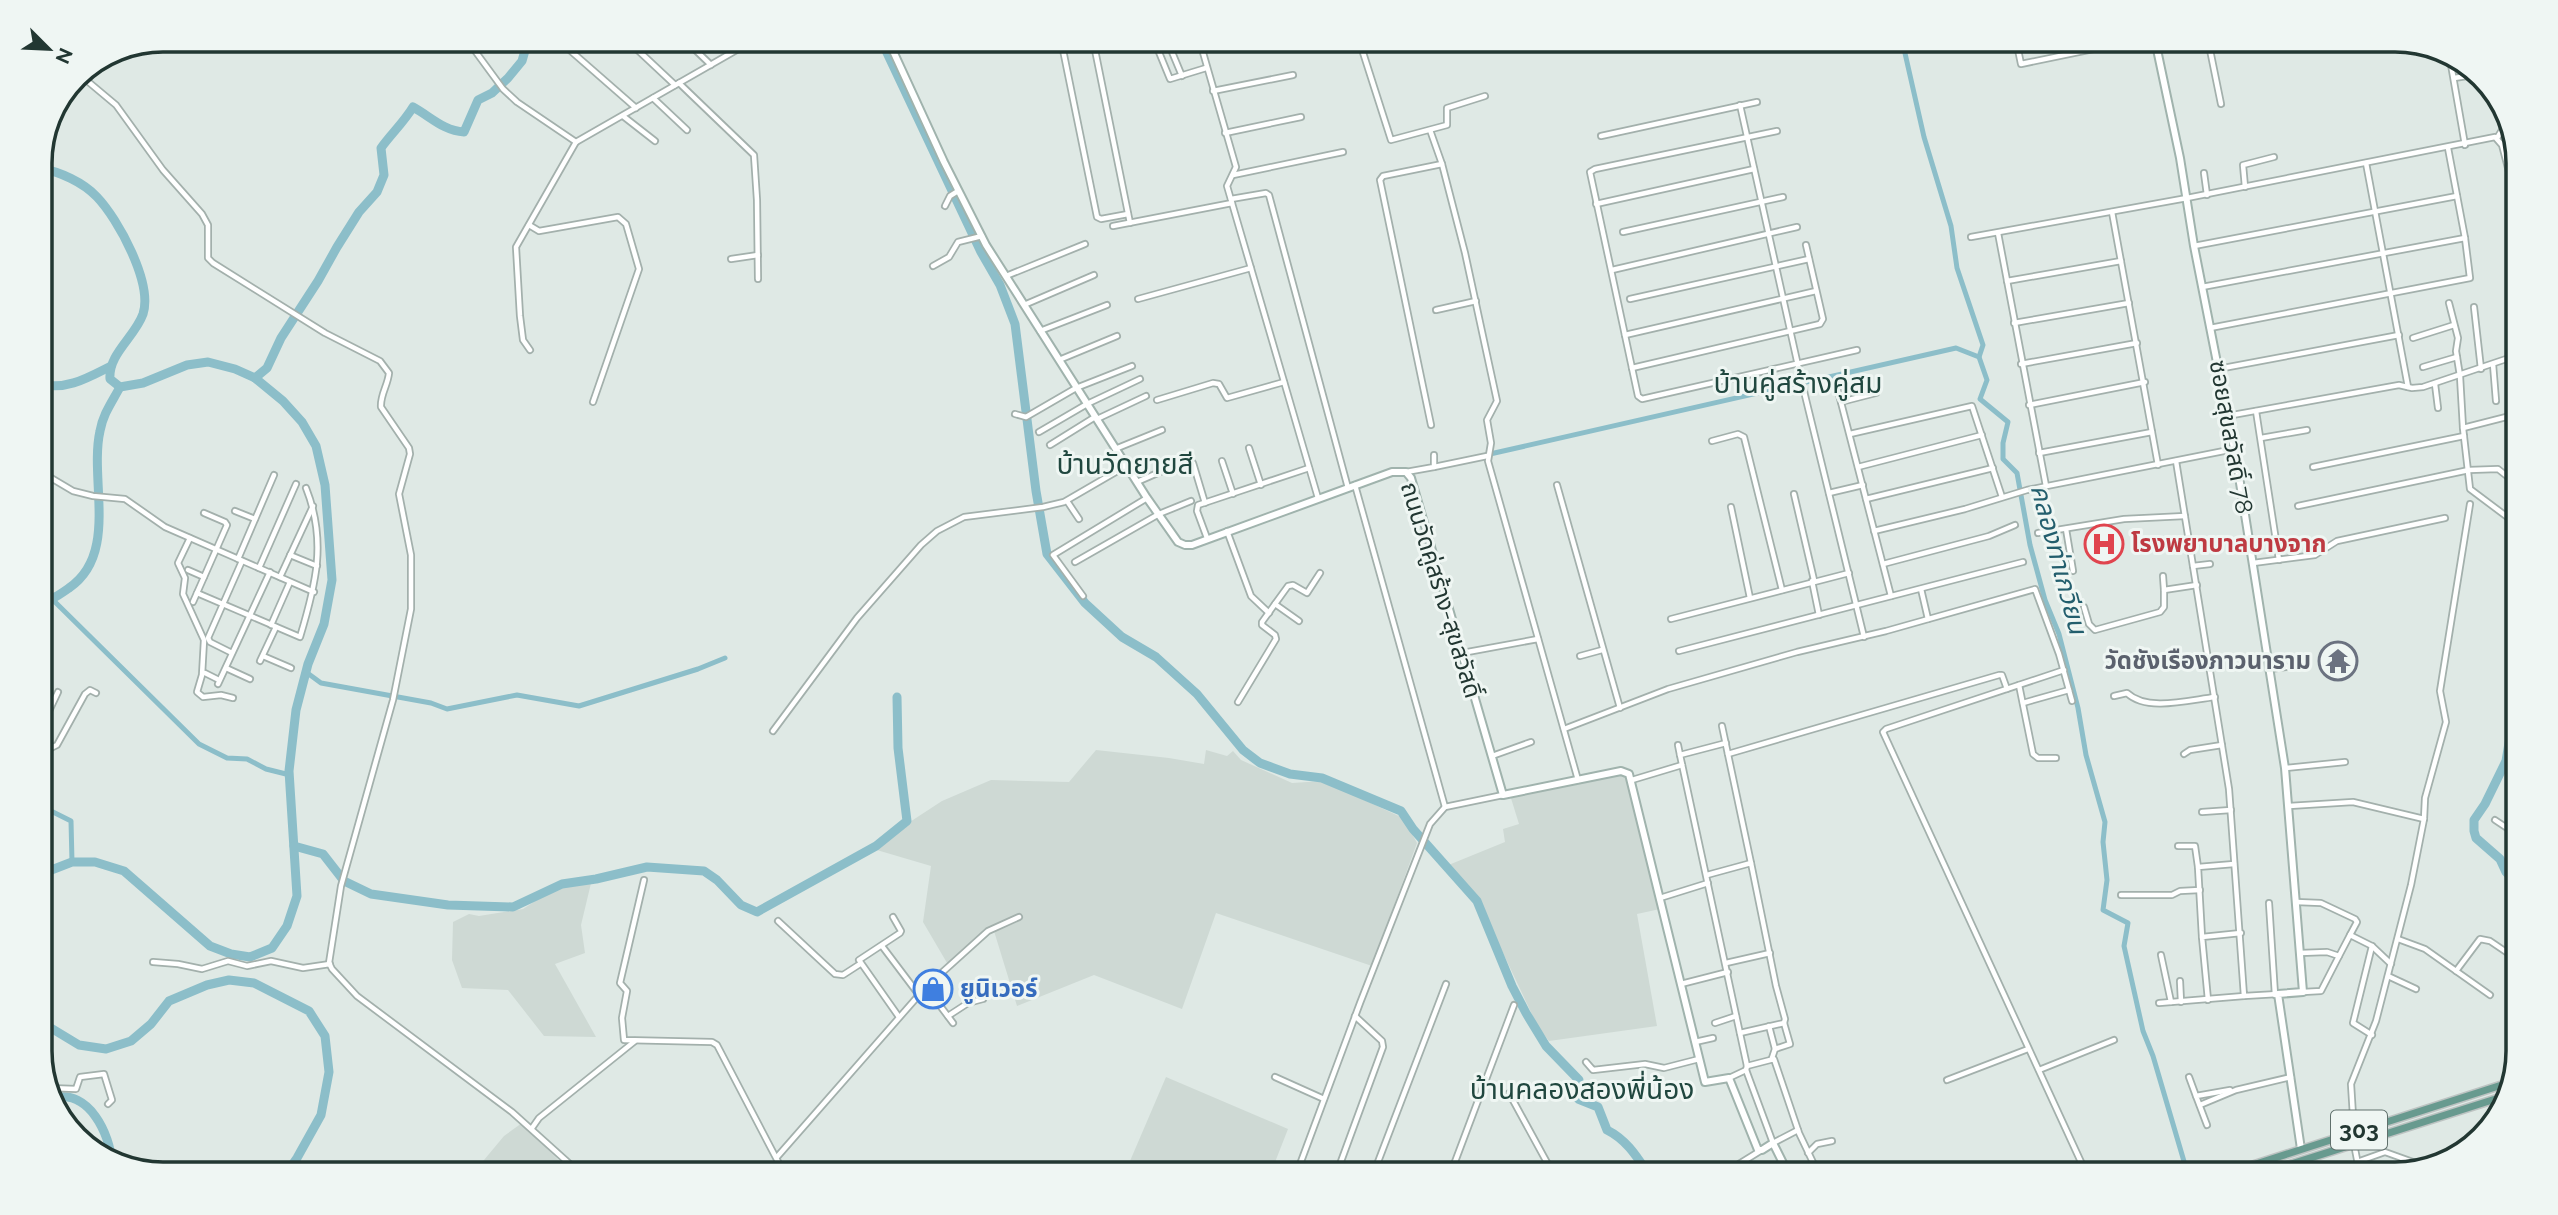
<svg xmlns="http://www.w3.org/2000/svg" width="2558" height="1215" viewBox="0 0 2558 1215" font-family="Raleway,'Noto Sans Thai',sans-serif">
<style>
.built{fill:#ced9d4}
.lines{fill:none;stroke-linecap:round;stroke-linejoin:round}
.canal{stroke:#8cbec9;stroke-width:5}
.river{stroke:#8cbec9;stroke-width:9}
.street-casing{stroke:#a3b0ac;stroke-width:8}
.secondary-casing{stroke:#a0b3ad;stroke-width:10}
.primary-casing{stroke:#bdc3c2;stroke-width:10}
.street{stroke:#fff;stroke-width:4.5}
.secondary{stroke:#fff;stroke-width:6}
.primary{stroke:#689a8f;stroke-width:7}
.labels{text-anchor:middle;stroke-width:6;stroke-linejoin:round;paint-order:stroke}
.shield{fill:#eff6f3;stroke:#60706c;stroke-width:2}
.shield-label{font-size:23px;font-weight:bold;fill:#223732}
.street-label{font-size:24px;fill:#223732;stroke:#eff6f3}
.health-label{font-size:24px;font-weight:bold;fill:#be3a42;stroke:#eff6f3;text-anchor:start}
.worship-label{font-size:24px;font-weight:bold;fill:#5b616d;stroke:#eff6f3;text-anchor:end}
.shop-label{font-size:24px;font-weight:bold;fill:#366cbe;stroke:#eff6f3;text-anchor:start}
.water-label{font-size:26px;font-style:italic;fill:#235e6d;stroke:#eff6f3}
.quarter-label{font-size:28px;fill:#20473f;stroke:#eff6f3}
.rim{fill:none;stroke:#223732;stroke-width:3.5}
</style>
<rect width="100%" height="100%" fill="#dfe9e5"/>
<g class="built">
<path d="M1096 750 1169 758 1204 764 1206 750 1227 756 1233 751 1241 760 1292 783 1323 781 1403 818 1417 843 1372 966 1216 913 1182 1009 1094 975 1017 1006 994 931 950 968 923 922 931 866 870 848 942 801 991 780 1069 782Z"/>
<path d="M1622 773 1628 779 1660 909 1637 914 1657 1026 1549 1041 1538 1027 1486 917 1469 892 1446 866 1505 842 1503 829 1519 824 1510 795Z"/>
<path d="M592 879 581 925 585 953 555 964 596 1037 544 1036 508 990 462 988 452 960 453 922 469 914 479 916 523 909 551 891Z"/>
<path d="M1166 1077 1288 1129 1270 1175H1124Z"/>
<path d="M522 1123 573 1175H456L471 1161 479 1166 504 1136Z"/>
</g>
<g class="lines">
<g class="canal">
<path d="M1902 40 1924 137 1951 226 1957 268 1983 345 1979 357 1987 380 1980 399 2008 422 2003 443V459L2017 473 2030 545 2045 600 2059 634 2078 708 2086 755 2105 822 2103 842 2107 880 2103 910 2128 923 2124 946 2143 1031 2153 1056 2188 1175"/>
<path d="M1490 454 1956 348 1979 357"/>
<path d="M53 600 199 744 227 758 247 759 266 769 290 775"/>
<path d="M306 672 321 683 431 703 447 709 517 695 579 706 698 669 725 658"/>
<path d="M41 806 71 821 72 862"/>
</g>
<g class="river">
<path d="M881 40 981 252 1000 285 1015 324 1036 491 1047 554 1085 603 1122 637 1156 657 1197 694 1243 750 1260 763 1290 774 1322 778 1401 811 1413 829 1477 901 1512 986 1526 1013 1546 1046 1579 1080 1578 1099 1598 1107 1607 1130C1627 1140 1637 1157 1649 1175"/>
<path d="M40 168C60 172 83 182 97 197 118 219 153 283 143 314 135 337 108 354 110 379L120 387 143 383 187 365 208 362 235 369 255 378 283 401 302 422 316 446 325 485 332 580 324 624 308 664 296 710 289 771 297 896 287 926 272 948 250 957 231 954 210 946 124 871 95 862H72L41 874"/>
<path d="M255 378 267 368 281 338 318 281 337 247 359 212 377 192 384 175 381 148C391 134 404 122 413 107 431 117 444 131 464 132L478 100 492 93 508 78 522 61 528 40"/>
<path d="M41 384C66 391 89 377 111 366"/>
<path d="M41 602C52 600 59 595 69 588 119 554 89 480 100 431 103 414 112 402 120 387"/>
<path d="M2518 722 2510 737 2506 761 2485 804 2474 820V831L2476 838 2500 859 2506 872 2518 885"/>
<path d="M294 846 323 854 344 881 371 894 448 905 513 907 562 884 596 879 647 867 704 871 717 880 741 905 757 912 876 846 907 821 898 748 897 697"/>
<path d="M41 1022 79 1045 106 1049 131 1041 151 1024 169 1001 207 985 229 980 254 983 309 1011 325 1036 329 1072 321 1115 297 1158 285 1175"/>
<path d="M54 1098C89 1089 110 1134 112 1163"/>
<path d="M2495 1117 2508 1071 2516 1060"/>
</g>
<defs>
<g id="street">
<path d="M467 40 503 89 517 102 576 142 754 40"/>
<path d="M627 40 675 85"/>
<path d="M685 40 711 65"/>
<path d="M1061 40 1097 217 1101 219 1128 214"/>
<path d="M1093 40 1130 223"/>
<path d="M1154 40 1170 79 1206 68"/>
<path d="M1167 40 1182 76"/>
<path d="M1243 40 1202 49 1236 167 1227 186 1318 498"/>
<path d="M1359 40 1391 140 1447 125V108L1485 96"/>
<path d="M2016 40 2021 64 2137 40"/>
<path d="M2208 40 2221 104"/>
<path d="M564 45 636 108"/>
<path d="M2449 53 2465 145"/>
<path d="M79 74 116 105 163 170 202 214 208 225V258L213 263 325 333 380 361 389 373C388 385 380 395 381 407L409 448 410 454 399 494 411 555V609L393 700 341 886 329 963 332 969 357 996 512 1112 582 1175"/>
<path d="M2454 78 2474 75"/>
<path d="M679 83 754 155 757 200 758 279"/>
<path d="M1213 91 1293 75"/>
<path d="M653 98 687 130"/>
<path d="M1740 105 1801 379 1864 637"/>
<path d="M623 116 655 141"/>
<path d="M1430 130 1442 164 1465 253 1497 401 1487 420 1491 443 1488 461 1578 780"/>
<path d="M1777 131 1595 169 1590 172 1638 396 1642 399 1857 350"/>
<path d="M1225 133 1301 117"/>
<path d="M1601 136 1757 102"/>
<path d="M2497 138 2502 130 2508 129"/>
<path d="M2366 163 2408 387"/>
<path d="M2204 173 2207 195"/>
<path d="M1233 175 1343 152"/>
<path d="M2245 187 2243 165 2274 157"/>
<path d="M1231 199 1266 193 1269 195 1348 488"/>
<path d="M1596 204 1754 169"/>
<path d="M945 206 950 196 958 191"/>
<path d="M2112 212 2158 465"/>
<path d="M529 225 539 231 618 217 626 224 639 269 593 402"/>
<path d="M1113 226 1232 203"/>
<path d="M1623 232 1783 197"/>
<path d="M1998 233 2046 486"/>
<path d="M1971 237 2187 198 2495 137 2502 145 2518 206"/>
<path d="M2194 246 2457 196"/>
<path d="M731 259 758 255"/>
<path d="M933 266 949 257 958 242 982 236"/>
<path d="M1612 270 1797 227"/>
<path d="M1006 276 1085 244"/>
<path d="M2007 281 2121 261"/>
<path d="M2202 287 2465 238"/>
<path d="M1138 299 1251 268"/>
<path d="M1630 299 1809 259"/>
<path d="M2449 303 2458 338 2456 351 2460 376 2463 428 2470 489 2510 519"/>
<path d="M1024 305 1094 275"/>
<path d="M2474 307 2481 369"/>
<path d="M2515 308 2518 319"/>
<path d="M1436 310 1476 301"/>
<path d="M2014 323 2129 303"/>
<path d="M2210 328 2470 278 2465 238 2448 148"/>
<path d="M1040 331 1107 305"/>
<path d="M1625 335 1816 291"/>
<path d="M2413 338 2454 325"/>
<path d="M530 350 523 340 520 316 516 247 576 142"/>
<path d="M2511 358 2518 382"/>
<path d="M1059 360 1117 336"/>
<path d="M2021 364 2137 343"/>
<path d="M2493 364 2496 401"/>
<path d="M2423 367 2457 357"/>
<path d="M1632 368 1820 324 1823 319 1806 245"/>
<path d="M2218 369 2399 335"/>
<path d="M1836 383 1891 596"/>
<path d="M2435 384 2438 408"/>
<path d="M1157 400 1213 383 1219 384 1227 398 1284 382"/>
<path d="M1841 402 1876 393"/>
<path d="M2029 405 2145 382"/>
<path d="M2256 411 2279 560"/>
<path d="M1015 414 1026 417 1076 388 1132 366"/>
<path d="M2227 416 2399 385 2412 388 2423 387 2518 355"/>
<path d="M1097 419 1146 396"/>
<path d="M1431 425 1380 180 1383 176 1442 164"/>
<path d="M2463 428 2518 414"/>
<path d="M1039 432 1087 404 1140 379"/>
<path d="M1850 434 1972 406 2002 497"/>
<path d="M2261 438 2307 430"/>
<path d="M1712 441 1738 434 1744 437 1782 590"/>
<path d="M1050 445 1095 417"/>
<path d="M1249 448 1261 485"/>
<path d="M1115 449 1162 430"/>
<path d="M2039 453 2152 432"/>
<path d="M1222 461 1233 494"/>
<path d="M2176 461 2229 789 2244 996 2278 994"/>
<path d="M1193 463 1205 503"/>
<path d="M1434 467 1487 456"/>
<path d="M1858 467 1982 435"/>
<path d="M2313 467 2464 436"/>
<path d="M41 472 73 491 93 496 125 499 165 527 314 592"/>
<path d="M1406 472 1434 467V455"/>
<path d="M1137 482 1169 468"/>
<path d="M1355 485 1445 807"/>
<path d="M1557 485 1620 708"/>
<path d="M1829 493 1863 485"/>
<path d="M1794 494 1814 580"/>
<path d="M1866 499 1993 468"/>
<path d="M1067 501 1079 519"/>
<path d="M2298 506 2469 470 2498 469 2508 477"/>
<path d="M1731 507 1750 598"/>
<path d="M235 511 255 519"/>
<path d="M2066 529 2073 571"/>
<path d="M1227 531 1251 596 1269 613"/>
<path d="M1874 531 1965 509 2027 490 2234 449"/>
<path d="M2038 533 2124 519 2185 516"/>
<path d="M190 538 178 563 185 578 183 594 204 640 202 675 197 692 203 697 221 695 233 698"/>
<path d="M1207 538 1197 511 1198 505 1309 468"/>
<path d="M290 555 317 566"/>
<path d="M238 559 274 475"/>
<path d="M1075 562 1159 514 1191 501"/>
<path d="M2253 563 2315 555 2337 541 2445 518"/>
<path d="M1883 564 1989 536 2015 525"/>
<path d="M2193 566 2210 564"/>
<path d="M259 568 296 484"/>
<path d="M188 570 204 577"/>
<path d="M2163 576 2164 590"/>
<path d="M280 577 313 506"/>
<path d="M1812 581 1819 615"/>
<path d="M1921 589 1928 619"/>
<path d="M197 593 300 637C316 584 327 541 306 488"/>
<path d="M1083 596 1053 555 1147 498"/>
<path d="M193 602 227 525 225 522 204 513"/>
<path d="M1275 604 1299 621"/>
<path d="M2084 607 2089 624 2095 630 2160 612 2164 607V590L2197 585"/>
<path d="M41 612 43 613"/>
<path d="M1671 619 1849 573"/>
<path d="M271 625 290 582"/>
<path d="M1679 651 2023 562"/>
<path d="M232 653 210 642 208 638 242 561"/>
<path d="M1462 653 1538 639"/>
<path d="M263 656 291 668"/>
<path d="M1580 656 1602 650"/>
<path d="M260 661 276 627"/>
<path d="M226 668 250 679"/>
<path d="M2270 669 2303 665"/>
<path d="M2064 670 1886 729 1883 732 2087 1175"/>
<path d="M205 673 219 680"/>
<path d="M218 684 270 572"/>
<path d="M2019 685 2033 754 2038 758H2056"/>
<path d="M2114 696 2127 693C2147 712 2189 700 2215 697"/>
<path d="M1238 702 1276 639 1275 635 1262 625V622L1288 586 1293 585 1307 593 1320 573"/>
<path d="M2023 703 2069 690"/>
<path d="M1722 726 1751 863"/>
<path d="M41 728 58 692"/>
<path d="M1564 729 1668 689 1797 652 1886 631 2035 589 2059 654 2072 701"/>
<path d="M773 731 857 618 921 545 937 531 964 517 1043 507 1064 502 1126 466"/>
<path d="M41 743 51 748 57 745 85 694 90 690 96 693"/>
<path d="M1726 743 1680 755 1747 1066 1746 1070 1773 1143 1798 1130"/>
<path d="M1678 745 1680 755"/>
<path d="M1728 754 1999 675H2002L2007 689"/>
<path d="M2184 754 2190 750 2222 745"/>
<path d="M1492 756 1531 742"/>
<path d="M2285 768 2345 762"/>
<path d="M1632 780 1682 765"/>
<path d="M2289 806 2353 802 2424 819 2411 885 2376 1021 2351 1084 2354 1132"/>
<path d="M2202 812 2231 810"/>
<path d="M2424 819 2425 798 2446 722 2440 691 2470 504"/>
<path d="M2495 820 2507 828 2518 829"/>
<path d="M2178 846H2195L2198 867"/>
<path d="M1707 875 1751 863 1776 986 1785 1019 1784 1023 1740 1033"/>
<path d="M644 880 620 983 627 991 622 1018 624 1040 712 1042 717 1045 785 1175"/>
<path d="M2121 895H2172L2180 891 2200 890"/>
<path d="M1660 898 1708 883"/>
<path d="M2296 902 2321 903 2355 919 2357 922 2350 935"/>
<path d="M2269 903 2275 995"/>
<path d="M893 917 901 931 900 933 859 960 899 1017"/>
<path d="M778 921 835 974 843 975 860 964"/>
<path d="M2202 937 2198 867 2234 864"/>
<path d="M2398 939 2425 949 2490 995"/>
<path d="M882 946 919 995"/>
<path d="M2372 946 2353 1023 2372 1035"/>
<path d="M2300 953 2327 952 2339 956 2321 991 2303 992"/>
<path d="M2161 955 2171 1002"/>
<path d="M2339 956 2350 935 2372 946 2391 964"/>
<path d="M153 962 178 964 202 969 228 961 247 966 271 961 303 968 330 964"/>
<path d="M1726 963 1770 953"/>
<path d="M2456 971 2480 939 2490 941 2518 960"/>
<path d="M2388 976 2416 989"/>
<path d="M2180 981 2181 1002"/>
<path d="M1681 984 1728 972"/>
<path d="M926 987 953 1023"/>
<path d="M2208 1000 2202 937 2241 933"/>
<path d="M2159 1003 2244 996"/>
<path d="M948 1016 968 1003 983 999"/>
<path d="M1715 1023 1736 1016"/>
<path d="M1769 1026 1775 1049 1772 1058"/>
<path d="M1695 1042 1713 1038"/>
<path d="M1775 1049 1790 1044 1784 1023"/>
<path d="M1586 1062 1593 1070 1645 1064 1664 1068 1699 1059"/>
<path d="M1747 1066 1774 1059 1799 1133 1819 1175"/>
<path d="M2039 1070 2114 1040"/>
<path d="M1275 1077 1324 1099"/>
<path d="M2189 1077 2196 1096"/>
<path d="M1729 1078 1746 1070"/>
<path d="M1947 1080 2028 1049"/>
<path d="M50 1088 76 1089 80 1077 104 1074 112 1100 108 1104"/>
<path d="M1509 1093 1550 1168 1546 1175"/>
<path d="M2200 1105 2236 1090 2291 1077"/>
<path d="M2207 1125 2196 1096 2230 1090"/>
<path d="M532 1128 539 1118 635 1041"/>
<path d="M2354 1144 2360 1175"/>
<path d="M1808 1153 1817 1144 1832 1141"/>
<path d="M777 1157 926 987 988 931 1019 917"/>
<path d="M2357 1162 2385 1152 2424 1166"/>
<path d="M1739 1164 1760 1151"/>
<path d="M1296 1175 1360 1003 1430 824 1445 807 1503 795"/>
<path d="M1336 1175 1383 1047 1382 1041 1355 1016"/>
<path d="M1373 1175 1446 984"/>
<path d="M1450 1175 1514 1005"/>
</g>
<g id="secondary">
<path d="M888 40 944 162 986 245 1147 498 1178 542 1185 545H1192L1392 472H1406L1411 478 1503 795 1621 771 1629 774 1705 1082 1729 1078 1758 1150H1762L1773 1143 1789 1175"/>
<path d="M2155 40 2180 158 2194 246 2237 464 2285 768 2303 992 2278 994 2301 1149"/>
</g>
<g id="primary">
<path d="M2222 1175 2511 1082"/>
<path d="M2257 1175 2508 1095"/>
</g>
</defs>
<use href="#street" class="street-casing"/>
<use href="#secondary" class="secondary-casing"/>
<use href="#primary" class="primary-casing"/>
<use href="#street" class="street"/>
<use href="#secondary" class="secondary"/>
<use href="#primary" class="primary"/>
</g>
<defs>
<symbol id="hospital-ring" viewBox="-11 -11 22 22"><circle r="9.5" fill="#eff6f3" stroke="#e0444e" stroke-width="1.5"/><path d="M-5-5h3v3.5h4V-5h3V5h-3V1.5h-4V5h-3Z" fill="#e0444e"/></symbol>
<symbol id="temple-ring" viewBox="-11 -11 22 22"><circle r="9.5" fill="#eff6f3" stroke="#6b7280" stroke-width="1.5"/><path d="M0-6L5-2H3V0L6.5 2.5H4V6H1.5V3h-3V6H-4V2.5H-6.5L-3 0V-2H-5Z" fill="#6b7280"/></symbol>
<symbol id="shop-ring" viewBox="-11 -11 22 22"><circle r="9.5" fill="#eff6f3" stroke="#3f7fe0" stroke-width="1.5"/><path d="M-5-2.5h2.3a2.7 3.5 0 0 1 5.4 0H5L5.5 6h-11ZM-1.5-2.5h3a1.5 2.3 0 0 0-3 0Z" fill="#3f7fe0"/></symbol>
</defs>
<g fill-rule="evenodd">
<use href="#hospital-ring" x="2082" y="522" width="44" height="44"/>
<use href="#temple-ring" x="2316" y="639" width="44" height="44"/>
<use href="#shop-ring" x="911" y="967" width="44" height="44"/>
</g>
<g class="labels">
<rect class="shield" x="2331" y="1110.5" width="56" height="39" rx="5"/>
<g class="shield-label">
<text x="2359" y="1138">303</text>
</g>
<g class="street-label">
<text transform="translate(2231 437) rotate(80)" y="8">ซอยสุขสวัสดิ์ 78</text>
<text transform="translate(1441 590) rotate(73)" y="8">ถนนวัดคู่สร้าง-สุขสวัสดิ์</text>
</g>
<g class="health-label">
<text x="2131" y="552">โรงพยาบาลบางจาก</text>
</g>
<g class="worship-label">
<text x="2311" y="669">วัดชังเรืองภาวนาราม</text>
</g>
<g class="shop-label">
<text x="960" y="997">ยูนิเวอร์</text>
</g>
<g class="water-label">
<text transform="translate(2059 559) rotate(75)" y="9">คลองท่าเกวียน</text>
</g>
<g class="quarter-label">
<text x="1798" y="393">บ้านคู่สร้างคู่สม</text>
<text x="1125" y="474">บ้านวัดยายสี</text>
<text x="1582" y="1099">บ้านคลองสองพี่น้อง</text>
</g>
</g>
<path d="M0 0H2558V1215H0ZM163 52H2395A111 111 0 0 1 2506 163V1051A111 111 0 0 1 2395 1162H163A111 111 0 0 1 52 1051V163A111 111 0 0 1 163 52Z" fill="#eff6f3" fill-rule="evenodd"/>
<path class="rim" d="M163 52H2395A111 111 0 0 1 2506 163V1051A111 111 0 0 1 2395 1162H163A111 111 0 0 1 52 1051V163A111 111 0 0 1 163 52Z"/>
<g transform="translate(49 49) rotate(114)" stroke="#eff6f3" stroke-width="5" paint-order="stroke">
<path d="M0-5L12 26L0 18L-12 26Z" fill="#223732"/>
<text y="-10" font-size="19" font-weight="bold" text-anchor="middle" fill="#223732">N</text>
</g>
</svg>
